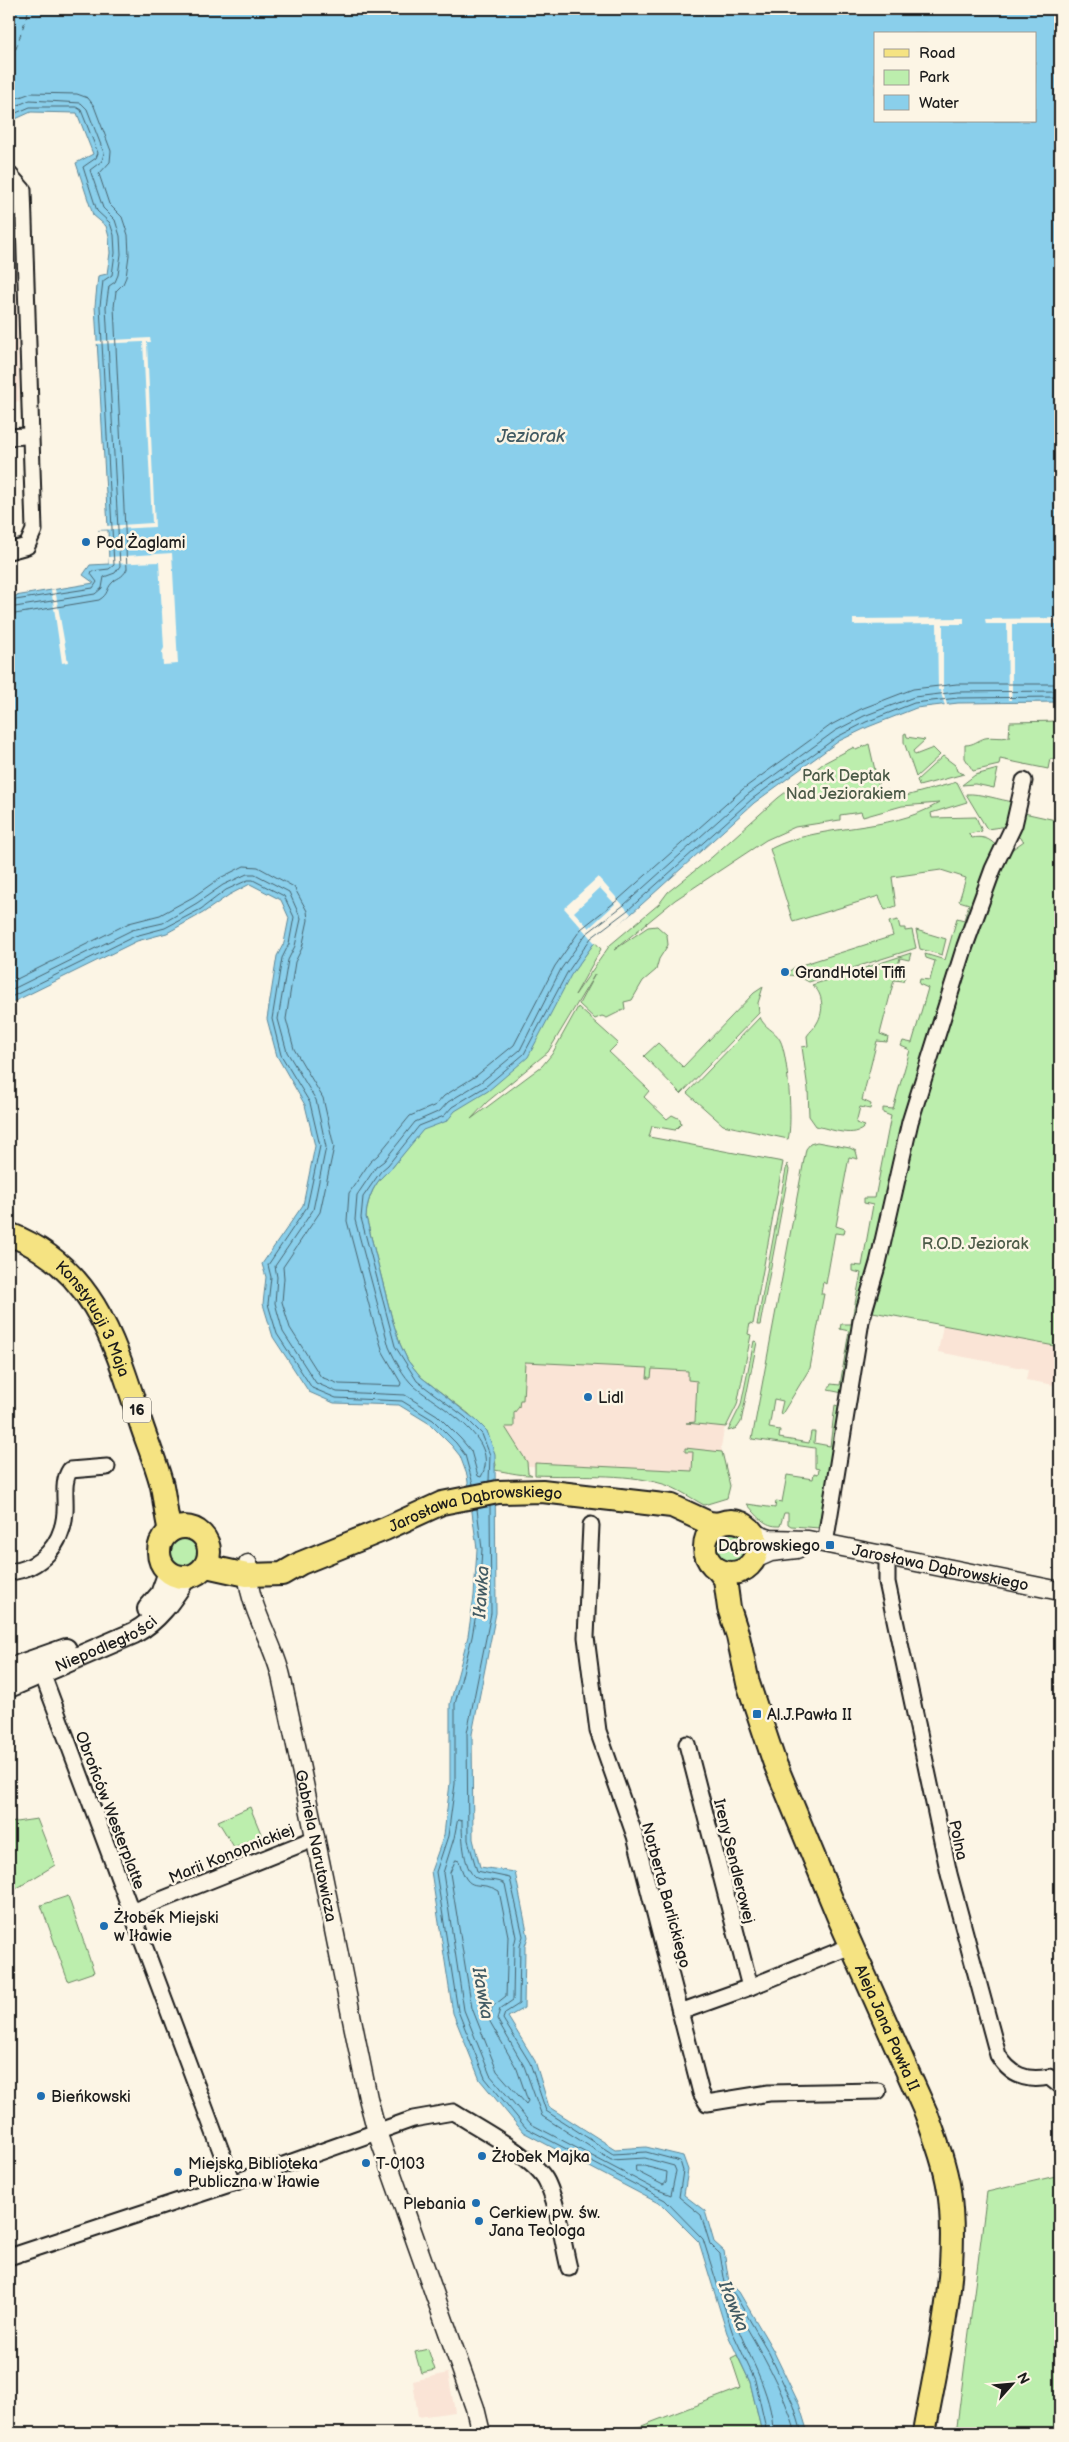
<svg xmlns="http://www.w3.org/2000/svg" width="1069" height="2442" viewBox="0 0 1069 2442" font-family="'Balsamiq Sans',sans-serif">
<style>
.built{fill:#fae4d6}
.green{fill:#bceead;stroke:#6c8564}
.water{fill:#8acfeb;stroke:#5e8798;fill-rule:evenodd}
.pier{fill:#fcf5e5;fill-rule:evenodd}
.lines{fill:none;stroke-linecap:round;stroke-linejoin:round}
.shore{stroke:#48646f;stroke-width:1}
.ferry{stroke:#425b64;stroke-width:1;stroke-dasharray:6 5;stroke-linecap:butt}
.minor-casing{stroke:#1c1c1c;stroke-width:19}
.tertiary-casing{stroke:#1c1c1c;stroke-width:21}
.secondary-casing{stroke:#1c1c1c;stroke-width:24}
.primary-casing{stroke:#1c1c1c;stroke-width:26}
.minor{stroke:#fcf5e5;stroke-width:15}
.tertiary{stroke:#fcf5e5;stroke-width:18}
.secondary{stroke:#fcf5e5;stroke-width:20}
.primary{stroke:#f5e382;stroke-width:22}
.poi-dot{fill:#1f6fb2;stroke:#fcf5e5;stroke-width:2}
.labels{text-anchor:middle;stroke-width:5;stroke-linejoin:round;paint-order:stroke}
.shield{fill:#fcf5e5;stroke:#5f5d58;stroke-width:1}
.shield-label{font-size:15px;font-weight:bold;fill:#1c1c1c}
.poi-label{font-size:16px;fill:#1c1c1c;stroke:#fcf5e5;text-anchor:start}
.park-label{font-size:16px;fill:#4c5b48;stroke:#fcf5e5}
.street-label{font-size:16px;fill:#1c1c1c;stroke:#fcf5e5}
.water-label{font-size:18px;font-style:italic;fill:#425b64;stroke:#fcf5e5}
</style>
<rect width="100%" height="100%" fill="#fcf5e5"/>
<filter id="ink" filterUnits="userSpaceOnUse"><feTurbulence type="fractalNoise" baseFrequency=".02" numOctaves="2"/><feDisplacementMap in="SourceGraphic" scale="10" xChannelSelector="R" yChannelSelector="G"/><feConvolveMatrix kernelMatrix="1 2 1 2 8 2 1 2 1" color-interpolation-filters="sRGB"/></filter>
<g filter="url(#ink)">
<g class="built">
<path d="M9 189 13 193 19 401 14 402V411L9 412Z"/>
<path d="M943 1325 1060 1347V1386L1026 1380 1028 1369 938 1352Z"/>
<path d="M517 1355 745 1367 737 1405 724 1430 721 1447 730 1486 618 1471 528 1466 505 1427H514Z"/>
<path d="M448 2373 455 2412 418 2417 413 2381Z"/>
</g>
<g class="green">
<path d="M1060 721V760L1050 759 1048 769 1000 759 999 765 973 771 965 758V745C974 745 978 740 985 738 992 736 1001 739 1009 737L1010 722Z"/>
<path d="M906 733 907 737 925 740 913 751 915 755 933 748 940 755 916 777 904 742V734Z"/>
<path d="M869 744 880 792 888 790 891 800 957 782 967 802 931 813 932 818 976 817 982 831 968 834 972 838C981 836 990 838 996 846L988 867 843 1393 828 1390 831 1384 840 1385 849 1331 840 1329 841 1324H851L861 1273 852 1271V1265L862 1266 873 1205 864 1203V1198H875L891 1116 883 1113V1108L893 1109 910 1050 901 1046 903 1041 912 1043 928 988 919 984 920 979 930 980 935 961 926 958 925 954 945 960 957 918 964 920 969 904 959 901 966 878 941 870 892 877 896 906 885 910 879 896 793 922 770 849C822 822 888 834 939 803L902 806 863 817 861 812 840 815V820L795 827 766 840 675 900 614 950 648 927 657 926 667 935 668 945 659 959 656 970 643 981 632 1000 624 1002 625 1009 607 1018 602 1016 595 1019 579 1004 595 974 548 1052 487 1102 471 1119 542 1066 552 1054 578 1007 618 1043 609 1052 648 1089 649 1091 644 1097 667 1119 672 1115 680 1119 681 1124 675 1130 652 1126 649 1137 783 1162 753 1324 750 1323 748 1334 751 1335 737 1405 726 1427 686 1423 695 1422 697 1381 688 1380V1371L652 1369 651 1378H647L648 1368 525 1362 523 1400H520L519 1407 514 1413V1427H505L527 1462 528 1473 532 1475C516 1475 509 1472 494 1470L496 1465 487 1431 469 1414 421 1377 408 1361 400 1344 392 1319 366 1217C367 1198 375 1180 391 1169L422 1130 542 1011 595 942 601 949 575 995 610 945 659 904 668 892 712 857 778 798 824 763 854 747 856 750Z"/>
<path d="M943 756 955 765 957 771 964 774 919 786 917 780Z"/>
<path d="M998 769 994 788 975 784 962 785 975 775Z"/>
<path d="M966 794C981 793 999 800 1014 802L1008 826 987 829Z"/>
<path d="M1024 813 1060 821V1347L873 1312 915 1124 999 871 1007 853 1024 841 1016 835Z"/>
<path d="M898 920 900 928H905V931L912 930 916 948 809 982 798 976 789 975 787 973 795 967 893 936 889 922Z"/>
<path d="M916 930 946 939 942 955 920 949Z"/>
<path d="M911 953 909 960 900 958 896 972 905 976 903 981 894 980 880 1034 888 1037 887 1042 877 1041 862 1100 871 1104 870 1109 860 1107 856 1123 865 1126C856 1139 830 1129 816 1126L809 1116 808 1089 802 1047 808 1046 807 1036C810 1031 815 1028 817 1023 824 1012 824 993 812 985Z"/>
<path d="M763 987 758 1003 759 1013 681 1094 644 1056 658 1043 683 1067 754 993Z"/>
<path d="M760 1017C764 1028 775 1030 780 1040 788 1054 793 1124 788 1139L723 1125 687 1093Z"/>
<path d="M817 1142 850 1148 856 1151 858 1159 849 1157 836 1226 845 1229 844 1234 835 1233 826 1284 823 1282 821 1294H824L810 1368 782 1414H780L783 1401 774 1399 769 1428 780 1430 779 1438 809 1443 811 1432H815L814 1443 830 1446 835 1405 841 1407 820 1528 791 1526 788 1524V1513H784L780 1526C764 1527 757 1515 747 1504L775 1508 776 1501 782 1502 787 1475 813 1479 814 1473 818 1474 819 1469 815 1468V1448L752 1439 806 1149 810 1144Z"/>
<path d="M787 1164 789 1170 760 1325H757Z"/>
<path d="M754 1341 757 1342 741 1422 737 1428 728 1431 741 1405Z"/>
<path d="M685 1448 722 1452 730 1486 727 1498 704 1505C691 1498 677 1488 663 1484 622 1472 577 1477 535 1475V1463L692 1471 693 1452H685Z"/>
<circle cx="731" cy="1547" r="17"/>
<circle cx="184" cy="1552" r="15"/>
<path d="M250 1807 262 1836 234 1847 218 1821Z"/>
<path d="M37 1819 55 1865 9 1893V1823Z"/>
<path d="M68 1896 94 1972 68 1981 41 1905Z"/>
<path d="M1060 2175V2433H956L987 2192Z"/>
<path d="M428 2349 435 2370 421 2373 415 2352Z"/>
<path d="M737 2355 750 2382 762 2433H571L639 2427 741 2388 731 2358Z"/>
</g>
<path class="water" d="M9 9H1060V702L958 703 916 708 868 727 839 741 754 803 631 914 595 942 571 975 528 1057 488 1091 455 1111 447 1121 423 1130 391 1169C375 1180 367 1198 366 1217L392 1319 400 1344 408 1361 421 1377 477 1421 487 1431 495 1454 496 1613 472 1734 473 1839 480 1867 515 1872 528 1937 525 1946 524 2008 508 2017 535 2061 549 2107 615 2149 646 2147 683 2156 688 2170 684 2195 705 2211 714 2242 724 2251 729 2282 739 2292 773 2350 799 2404 808 2433H762L750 2382 727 2333 699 2242 662 2205 523 2132 480 2080 453 2013 431 1871 444 1835 450 1783V1704L468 1636 474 1596 477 1549 467 1475 460 1456 452 1446 430 1424 399 1405 334 1403 309 1392 273 1337 263 1304 266 1277 262 1264 303 1205 315 1146 305 1105 277 1056 267 1019 277 956 284 943 289 918 281 900 250 884 229 895 203 913 167 933 137 941 9 1004V597L94 583 83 575 90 565 109 564 108 530H98L108 527 95 306 98 276 107 274 110 253 109 237 106 226 93 215 76 163 93 154 77 113 31 112 9 122ZM875 34H1035V121H875Z"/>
<g class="pier">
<path d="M150 338 151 342H147L155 527 97 530V527L105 526 152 523 143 342 95 344 94 341Z"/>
<path d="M172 553 178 664 163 665 162 652 164 648 159 562 109 564 108 557Z"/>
<path d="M55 589 68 662 62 663 53 601 51 590Z"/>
<path d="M964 618V624H943V690L947 705 945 706 940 690H938L937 624 853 625V619Z"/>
<path d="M1060 618V624H1012V690L1011 700H1008L1007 624H986L985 619Z"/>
<path d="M598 877 631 914 596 944 564 908ZM600 888 615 904 589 928 574 912Z"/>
</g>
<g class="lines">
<g class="shore">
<path d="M9 101 31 93 77 94 88 98 94 106 111 151 110 162 99 174 109 204 122 217 128 235 129 255 126 277 123 284 116 291 114 307 127 569C122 579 117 577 112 583 106 589 109 594 99 600L9 615"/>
<path d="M9 109 30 100 81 103 87 109 104 153 102 161 90 170 103 208 115 220 120 236 121 254 118 275 115 282 109 286 106 307 120 566 115 573 104 577 102 588 95 594 9 608"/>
<path d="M9 116 30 107H76L81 110 98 153 96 158 83 167 97 211 110 223 114 235 115 253 112 275 103 281 100 306 114 565 109 569 92 571 91 574 97 582 93 588 9 601"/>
<path d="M9 983 129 923 160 915 193 897 220 878 244 866 258 867 294 887 307 911 308 920 302 948 295 962 286 1019 294 1049 323 1098 334 1147 320 1212 283 1267 284 1278 282 1302 290 1328 321 1377 339 1384 400 1386 401 1383 383 1352 374 1324 347 1221 349 1193 370 1162 378 1155 410 1116 436 1105 444 1096 476 1076 514 1045 555 966 581 929 619 899 743 789 831 725 861 709 913 689 957 684H1060"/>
<path d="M9 991 132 930 163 923 197 903 223 885 247 874H255L289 892 301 919 295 946 288 960 278 1019 287 1052 316 1100 326 1147 313 1210 275 1266 277 1277 275 1303 283 1332 316 1383 337 1392 405 1395 437 1415 461 1439 471 1451 478 1476 481 1477C503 1438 437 1406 414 1386 403 1376 395 1360 389 1347L355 1220 357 1195 376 1167 384 1161 415 1122 440 1111 448 1102 481 1082 520 1050 561 969 586 934 624 905 747 795 835 731 864 716 914 697 957 692 1060 691"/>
<path d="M9 998 135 936 165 928 201 909 226 890 248 880H253L284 896 294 917 289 944 282 958 272 1019 281 1055 310 1103 320 1146 307 1207 268 1265 271 1277 268 1304 277 1334 312 1388 336 1398 402 1401 433 1420 456 1443 465 1455 473 1484"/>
<path d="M489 1481 490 1455 482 1434 465 1417 417 1381 395 1346 361 1218 363 1197 381 1171 388 1165 419 1126 444 1116 452 1107 485 1087 524 1054 567 973 591 938 628 910 752 799 837 737 866 722 914 703 958 698 1060 697"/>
<path d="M490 1506 491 1613 467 1733 468 1840 477 1871 510 1878 523 1936 520 1946 519 2004 505 2013 503 2019 530 2063 546 2111 613 2154 646 2152 680 2161 683 2171 679 2197 701 2215 710 2244 720 2254 725 2283 735 2295 769 2353 794 2406 802 2433"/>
<path d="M477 1509 482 1549 479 1596 472 1637 455 1704V1784L448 1836 436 1872 458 2011 485 2078 526 2128 665 2200 703 2239 732 2331 755 2380 767 2433"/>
<path d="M458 1820 462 1821C462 1835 463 1875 479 1879 487 1881 498 1879 505 1884L516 1937 514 1946 513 2000 500 2009 497 2019 524 2066 542 2116 611 2160 645 2158 674 2166 676 2171 671 2195 653 2188 531 2124 490 2075 464 2010 443 1873 454 1838Z"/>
<path d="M456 1860 459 1861C469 1897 477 1878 499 1891L508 1936 506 1996 492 2007 489 2020 517 2069 528 2101 526 2104 497 2071 472 2008 450 1873Z"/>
<path d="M636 2166H644L667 2172 666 2183 663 2185 636 2171Z"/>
<path d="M773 2433C773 2392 745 2351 732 2313L734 2310 737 2311C760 2350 783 2389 796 2433"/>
</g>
<path class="ferry" d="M9 70 29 9"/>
<defs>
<g id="minor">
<path d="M9 174 23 190 34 530 27 546 9 551"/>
<path d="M9 437 25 436"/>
<path d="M591 1525 586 1637 598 1731 635 1836 701 2093 707 2103 769 2093 878 2091"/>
<path d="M825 1544 861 1321 878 1263 910 1122 965 946 993 869 1014 825 1024 781"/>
<path d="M887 1554V1582L949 1874 998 2055C1010 2075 1026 2082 1049 2077L1060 2086"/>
<path d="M9 1572C41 1569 63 1544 65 1512 66 1497 62 1482 70 1470L107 1467"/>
<path d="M42 1673 233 2183"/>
<path d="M687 1744 750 1987"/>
<path d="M131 1912 316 1838"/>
<path d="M680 2012 750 1987 851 1946"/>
<path d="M9 2257 233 2183 413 2119 453 2112C477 2127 536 2158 547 2182 559 2208 562 2240 569 2268"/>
</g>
<g id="tertiary">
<path id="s1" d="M755 1534 770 1539 808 1540 1060 1591"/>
<path d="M755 1559 771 1552 797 1549"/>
<path id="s2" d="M248 1564C245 1603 272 1638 281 1676 312 1816 339 1957 368 2098L377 2132 475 2408 481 2433"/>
</g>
<g id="secondary">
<path d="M148 1609 161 1594 169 1572"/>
<path d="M9 1669 66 1649"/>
<path id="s3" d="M9 1687 134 1633C158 1620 171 1600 186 1577"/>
</g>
<g id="primary">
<path id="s4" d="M9 1234C91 1266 113 1337 138 1414 145 1438 156 1462 162 1486 165 1501 166 1516 170 1531"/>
<circle cx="731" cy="1547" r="26"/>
<circle cx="184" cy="1552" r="25"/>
<path id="s5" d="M206 1566 247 1575 282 1574 301 1563 385 1529 442 1503 498 1492 542 1491 672 1506 709 1523 718 1524"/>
<path id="s6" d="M718 1570 725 1579 729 1608 738 1636 748 1683 774 1761 839 1918 926 2113C935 2138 945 2164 949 2190 960 2271 938 2354 924 2433"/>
</g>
</defs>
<use href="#minor" class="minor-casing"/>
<use href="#tertiary" class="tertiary-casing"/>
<use href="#secondary" class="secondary-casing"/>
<use href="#primary" class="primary-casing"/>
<use href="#minor" class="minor"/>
<use href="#tertiary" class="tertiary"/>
<use href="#secondary" class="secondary"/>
<use href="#primary" class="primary"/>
</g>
</g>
<g class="poi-dot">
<circle cx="86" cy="542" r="5"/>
<circle cx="785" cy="972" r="5"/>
<circle cx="588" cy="1397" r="5"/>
<rect x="825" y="1540" width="10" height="10" rx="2.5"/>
<rect x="752" y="1709" width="10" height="10" rx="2.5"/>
<circle cx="104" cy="1926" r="5"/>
<circle cx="41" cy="2096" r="5"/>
<circle cx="482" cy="2156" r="5"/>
<circle cx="366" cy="2163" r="5"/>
<circle cx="178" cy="2172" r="5"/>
<circle cx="476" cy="2203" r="5"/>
<circle cx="479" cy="2221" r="5"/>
</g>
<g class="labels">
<rect class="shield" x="123" y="1397.5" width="28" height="25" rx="4"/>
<g class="shield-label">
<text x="137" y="1415">16</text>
</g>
<g class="poi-label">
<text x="96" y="548">Pod Żaglami</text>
<text x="795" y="978">GrandHotel Tiffi</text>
<text x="598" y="1403">Lidl</text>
<text x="820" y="1551" text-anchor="end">Dąbrowskiego</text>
<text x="767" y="1720">Al.J.Pawła II</text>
<text x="114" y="1923">Żłobek Miejski<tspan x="114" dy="18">w Iławie</tspan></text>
<text x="51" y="2102">Bieńkowski</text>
<text x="492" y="2162">Żłobek Majka</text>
<text x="188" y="2169">Miejska Biblioteka<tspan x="188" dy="18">Publiczna w Iławie</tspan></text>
<text x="376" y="2169">T-0103</text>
<text x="466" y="2209" text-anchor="end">Plebania</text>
<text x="489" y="2218">Cerkiew pw. św.<tspan x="489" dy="18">Jana Teologa</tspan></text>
</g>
<g class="park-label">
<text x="846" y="781">Park Deptak<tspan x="846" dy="18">Nad Jeziorakiem</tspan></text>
<text x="975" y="1249">R.O.D. Jeziorak</text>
</g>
<g class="street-label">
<text dy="6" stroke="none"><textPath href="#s4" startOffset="124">Konstytucji 3 Maja</textPath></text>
<text dy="6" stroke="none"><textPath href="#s5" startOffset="284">Jarosława Dąbrowskiego</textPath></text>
<text dy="6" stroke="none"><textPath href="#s1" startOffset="189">Jarosława Dąbrowskiego</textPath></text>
<text dy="6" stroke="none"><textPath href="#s3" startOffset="106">Niepodległości</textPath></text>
<text transform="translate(111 1810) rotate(69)" y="6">Obrońców Westerplatte</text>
<text transform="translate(959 1840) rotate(78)" y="6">Polna</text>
<text dy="6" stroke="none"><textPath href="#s2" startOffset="291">Gabriela Narutowicza</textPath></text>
<text transform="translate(231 1853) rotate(-22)" y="6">Marii Konopnickiej</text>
<text transform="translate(735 1861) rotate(76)" y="6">Ireny Sendlerowej</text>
<text transform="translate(667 1895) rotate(75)" y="6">Norberta Barlickiego</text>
<text dy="6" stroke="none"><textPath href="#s6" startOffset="490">Aleja Jana Pawła II</textPath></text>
</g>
<g class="water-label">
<text x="531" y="442">Jeziorak</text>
<text transform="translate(481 1592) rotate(-86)" y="6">Iławka</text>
<text transform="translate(483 1993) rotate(80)" y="6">Iławka</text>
<text transform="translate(734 2306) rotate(68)" y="6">Iławka</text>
</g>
</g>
<rect width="1069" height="2442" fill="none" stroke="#fcf5e5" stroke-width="30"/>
<rect x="15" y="15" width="1039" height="2412" fill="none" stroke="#1c1c1c" stroke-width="2" filter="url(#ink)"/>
<rect x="874" y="32" width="162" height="90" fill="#fcf5e5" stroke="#a29e95"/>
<rect x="884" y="49" width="25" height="8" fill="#f5e382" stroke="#a29e95"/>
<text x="919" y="58" font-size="15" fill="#1c1c1c">Road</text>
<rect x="884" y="70" width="25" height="15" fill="#bceead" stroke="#a29e95"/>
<text x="919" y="82" font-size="15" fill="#1c1c1c">Park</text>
<rect x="884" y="95" width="25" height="15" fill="#8acfeb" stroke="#a29e95"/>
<text x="919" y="108" font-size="15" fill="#1c1c1c">Water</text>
<g transform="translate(1012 2384) rotate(63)" stroke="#fcf5e5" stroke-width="4" paint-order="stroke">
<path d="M0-4L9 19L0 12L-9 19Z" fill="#1c1c1c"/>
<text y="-8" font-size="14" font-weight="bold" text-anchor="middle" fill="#1c1c1c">N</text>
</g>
</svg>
